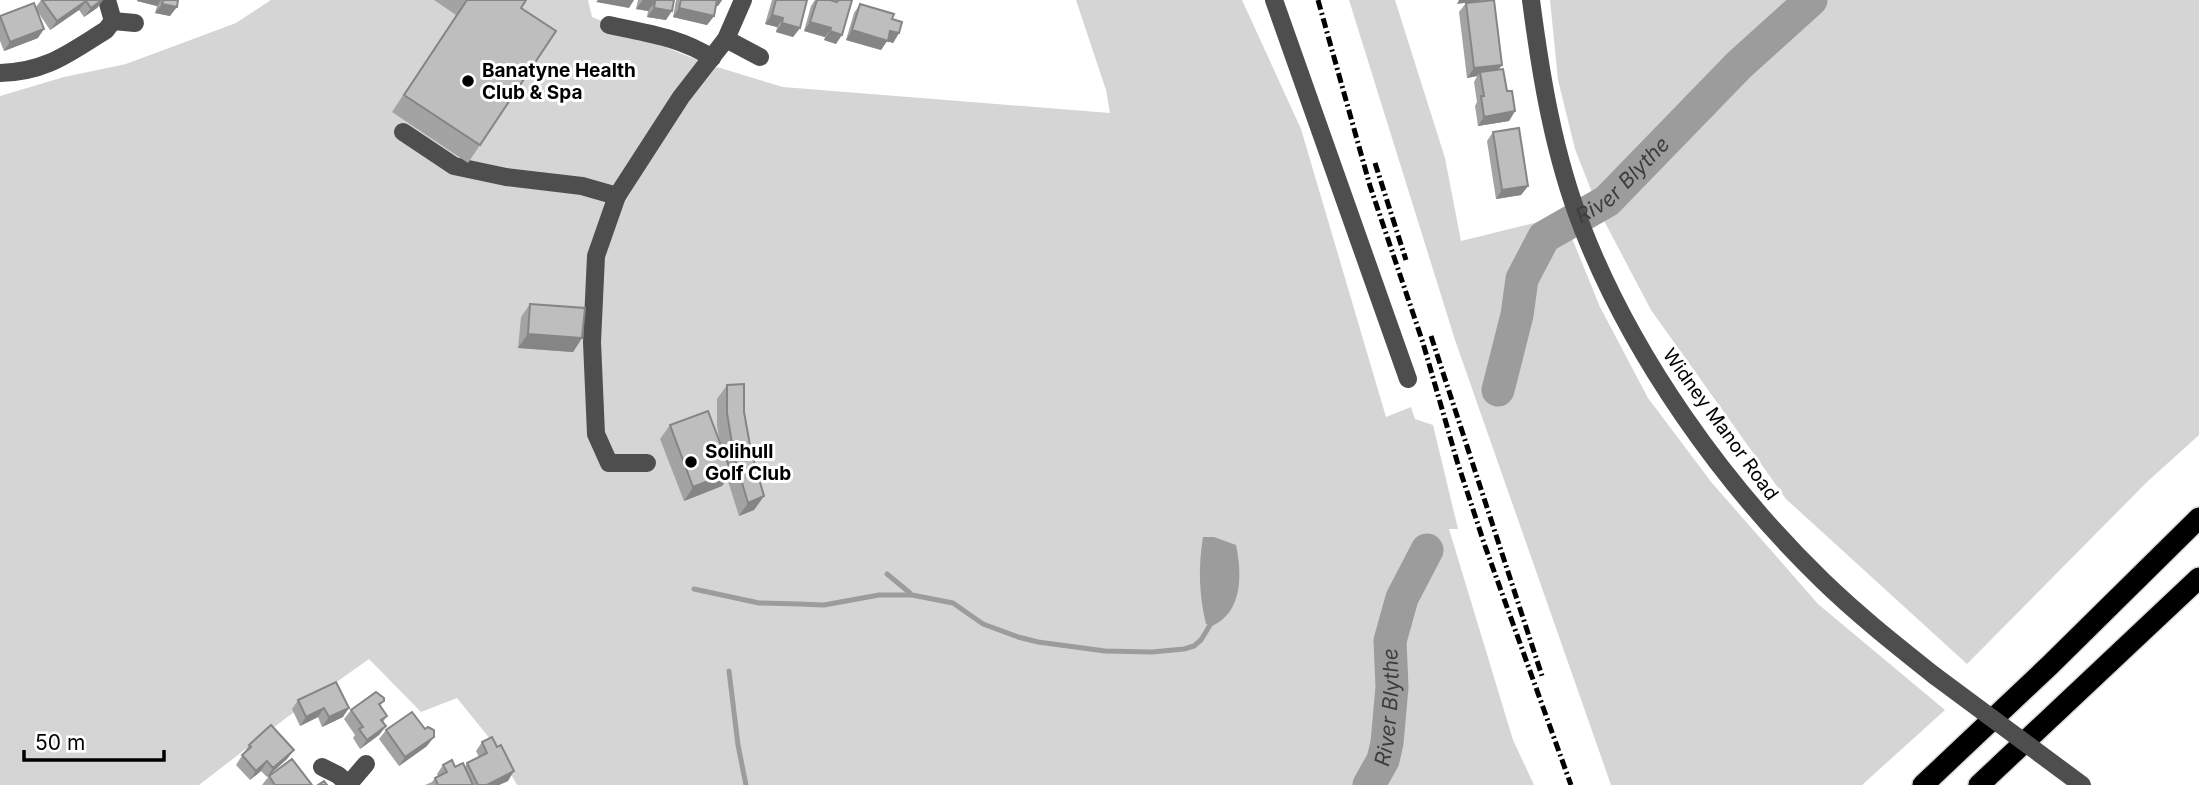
<svg xmlns="http://www.w3.org/2000/svg" width="2199" height="785" viewBox="0 0 2199 785" font-family="Inter,sans-serif">
<style>
.green{fill:#d5d5d5}
.water{fill:#9c9c9c}
.lines{fill:none;stroke-linecap:round;stroke-linejoin:round}
.stream{stroke:#9c9c9c;stroke-width:5}
.river{stroke:#9c9c9c;stroke-width:33}
.highway-casing{stroke:#dbdbdb;stroke-width:24}
.minor{stroke:#4e4e4e;stroke-width:18}
.highway{stroke:#000;stroke-width:21}
.rail{stroke:#000;stroke-width:5;stroke-dasharray:10 3.5 2 3.5;stroke-linecap:butt}
.minor-bridge{stroke:#4e4e4e;stroke-width:18}
.wall{fill:#a3a3a3}
.shaded-wall{fill:#858585}
.building{fill:#bebebe;stroke:#858585;stroke-width:2}
.poi-dot{fill:#000;stroke:#fff;stroke-width:2.5}
.labels{text-anchor:middle;stroke-width:6;stroke-linejoin:round;paint-order:stroke}
.poi-label{font-size:19px;font-weight:bold;fill:#000;stroke:#fff;text-anchor:start}
.street-label{font-size:19px;fill:#000;stroke:#fff}
.water-label{font-size:21px;font-style:italic;fill:#3d3d3d;stroke:#fff}
</style>
<rect width="100%" height="100%" fill="#fff"/>
<g class="green">
<path d="M271 0H588L592 17 707 64 783 87 1110 113 1106 90 1076 0H1242L1301 129 1386 417 1411 407 1415 419 1433 425 1458 529H1449L1513 740 1534 785H517L495 745 457 698 421 712 369 659 286 718 199 785H0V96L64 77 126 64 236 23Z"/>
<path d="M1349 0H1395L1445 158 1461 241 1563 216 1600 307 1648 398 1712 483 1818 604 1945 710 1862 785H1611L1455 340Z"/>
<path d="M1550 0H2199V435L2147 482 1967 664 1786 499 1651 310 1600 213 1575 149 1558 80Z"/>
</g>
<path class="water" d="M1203 537H1214L1236 545C1242 574 1243 612 1212 626L1206 624C1199 595 1198 567 1203 537Z"/>
<g class="lines">
<g class="stream">
<path d="M887 574 910 593"/>
<path d="M694 589 759 603 799 604 824 605 879 595H912L953 603 983 624 1018 637 1038 642 1105 651 1152 652 1184 649 1194 646 1201 640 1210 625"/>
<path d="M729 671 738 745 746 785"/>
</g>
<g class="river">
<path id="s1" d="M1498 390 1517 315 1522 279 1544 237 1607 201 1739 65 1811 0"/>
<path id="s2" d="M1369 785 1383 760 1387 743 1392 687 1390 641 1402 598 1427 550"/>
</g>
<defs>
<g id="highway">
<path d="M1923 785 2050 665 2199 518"/>
<path d="M1979 785 2199 578"/>
</g>
</defs>
<use href="#highway" class="highway-casing"/>
<g class="minor">
<path d="M1274 0 1408 379"/>
<path d="M1531 0C1541 77 1554 155 1582 227 1632 356 1723 484 1822 580 1858 615 1896 645 1935 676"/>
<path d="M113 21 135 23"/>
<path d="M609 25C645 33 680 37 712 58"/>
<path d="M726 39 760 57"/>
<path d="M0 73C46 72 69 53 106 30L113 21 107 0"/>
<path d="M403 132 454 166 506 177 582 186 617 196 681 97 726 39 743 0"/>
<path d="M617 196 596 256 592 342 596 434 609 463H647"/>
<path d="M322 767 338 775 349 785"/>
<path d="M348 785 366 764"/>
</g>
<use href="#highway" class="highway"/>
<g class="rail">
<path d="M1318 0 1370 186 1423 343 1457 461 1485 546 1571 785"/>
<path d="M1375 163 1406 260"/>
<path d="M1431 336 1543 679"/>
</g>
<path class="minor-bridge" d="M1935 676 2082 785"/>
</g>
<g class="wall">
<path d="M41 0H103L97 8 84 17 79 10 50 30 38 12V38L4 51 0 41V16L36 7Z"/>
<path d="M137 0H178L170 16 155 13 157 6 137 1Z"/>
<path d="M434 0H526L521 8 480 145 468 163 392 112 456 15Z"/>
<path d="M638 0H674L666 20 647 17 648 11 636 9Z"/>
<path d="M676 0H722L718 6H716L714 16 707 25 673 17Z"/>
<path d="M772 0H807L800 28 793 37 776 32 777 27 765 24Z"/>
<path d="M815 0 834 1 835 0H852L836 44 824 40 825 37 804 31 811 6Z"/>
<path d="M1466 3 1502 65 1498 70 1515 111 1509 121 1478 126 1475 106 1477 102 1474 82 1477 76 1467 78 1459 12Z"/>
<path d="M860 4 892 19 899 33 893 43 887 41 881 50 846 40 854 13Z"/>
<path d="M1493 132 1528 186 1521 195 1496 199 1487 141Z"/>
<path d="M530 304 582 338 573 352 518 348 521 317Z"/>
<path d="M727 385 744 412 751 451 764 496 754 510 739 516 727 478 722 486 684 501 660 439 670 425 720 443 717 426V399Z"/>
<path d="M336 682 343 717 322 727 318 717 300 726 292 709 298 700Z"/>
<path d="M384 701 380 706 387 716 383 722 386 726 379 735 360 749 353 738 355 735 344 719 351 710Z"/>
<path d="M425 729 427 746 399 766 379 739 386 730Z"/>
<path d="M482 742 508 781 499 785H425L432 782 435 778 438 776 437 774 443 765 455 767H465L467 763 479 757 476 751Z"/>
<path d="M249 745 294 750 287 759 267 777 261 771 250 780 236 765Z"/>
<path d="M269 776 312 785H262Z"/>
</g>
<g class="shaded-wall">
<path d="M103 0 97 8 84 17 91 8Z"/>
<path d="M138 0H161L157 6 137 1Z"/>
<path d="M598 0H634L629 8 596 2Z"/>
<path d="M643 0 655 2 648 11 636 9Z"/>
<path d="M716 0H722L718 6 712 5Z"/>
<path d="M1459 0H1486L1457 4Z"/>
<path d="M86 1 79 10 50 30 57 21Z"/>
<path d="M162 4 177 7 170 16 155 13Z"/>
<path d="M654 8 672 11 666 20 647 17Z"/>
<path d="M679 8 714 16 707 25 673 17Z"/>
<path d="M772 15 783 18 777 27 765 24Z"/>
<path d="M810 22 831 28 825 37 804 31Z"/>
<path d="M782 23 800 28 793 37 776 32Z"/>
<path d="M44 29 38 38 4 51 10 42Z"/>
<path d="M852 30 890 31 899 33 893 43 887 41 881 50 846 40Z"/>
<path d="M830 31 842 35 836 44 824 40Z"/>
<path d="M1502 65 1495 74 1480 72 1477 76 1467 78 1474 68Z"/>
<path d="M1515 111 1509 121 1478 126 1484 117Z"/>
<path d="M1528 186 1521 195 1496 199 1502 190Z"/>
<path d="M528 334 582 338 573 352 518 348Z"/>
<path d="M731 472 722 486 684 501 693 487Z"/>
<path d="M764 496 754 510 739 516 748 503Z"/>
<path d="M324 708 318 717 300 726 306 717Z"/>
<path d="M349 708 343 717 322 727 329 717Z"/>
<path d="M386 726 379 735 360 749 367 740Z"/>
<path d="M434 737 427 746 399 766 405 757Z"/>
<path d="M294 750 287 759 267 777 273 768Z"/>
<path d="M267 761 261 771 250 780 256 771Z"/>
<path d="M514 771 508 781 499 785H487Z"/>
</g>
<g class="building">
<path d="M42 0H102L91 8 86 1 57 21Z"/>
<path d="M163 0H178L177 7 162 4Z"/>
<path d="M467 0H526L521 8 556 31 480 145 404 95Z"/>
<path d="M644 0H674L672 11 654 8 655 2Z"/>
<path d="M681 0H717L714 16 679 8Z"/>
<path d="M776 0H807L800 28 782 23 783 18 772 15Z"/>
<path d="M817 0H830L837 2 838 0H852L842 35 830 31 831 28 810 22Z"/>
<path d="M1494 0 1502 65 1474 68 1466 3Z"/>
<path d="M34 3 44 29 10 42 0 16Z"/>
<path d="M860 4 894 14 892 19 902 22 899 33 890 31 888 41 852 30Z"/>
<path d="M1503 69 1507 91H1512L1515 111 1484 117 1481 96H1484L1480 72Z"/>
<path d="M1519 128 1528 186 1502 190 1493 132Z"/>
<path d="M530 304 585 308 582 338 528 334Z"/>
<path d="M744 384V412L751 451 764 496 748 503 734 456 727 413V385Z"/>
<path d="M708 411 731 472 693 487 670 425Z"/>
<path d="M336 682 349 708 329 717 324 708 306 717 298 700Z"/>
<path d="M376 692 384 698V701L379 704 387 716 381 720 386 726 367 740 359 729 363 727 351 710Z"/>
<path d="M412 712 425 729 428 727 434 730V737L405 757 386 730Z"/>
<path d="M271 725 294 750 273 768 267 761 256 771 242 755 251 747 249 745Z"/>
<path d="M492 737 497 747 501 745 514 771 487 785H478L467 763 487 753 482 742Z"/>
<path d="M292 759 312 785H275L269 776Z"/>
<path d="M452 760 455 767 463 763 473 785H438L435 778 447 772 443 765Z"/>
<path d="M324 781 327 785H318Z"/>
</g>
<g class="poi-dot">
<circle cx="468" cy="81" r="7"/>
<circle cx="691" cy="462" r="7"/>
</g>
<g class="labels">
<g class="poi-label">
<text x="482" y="77">Banatyne Health<tspan x="482" dy="22">Club &amp; Spa</tspan></text>
<text x="705" y="458">Solihull<tspan x="705" dy="22">Golf Club</tspan></text>
</g>
<g class="street-label">
<text transform="translate(1721 424) rotate(54)" y="7">Widney Manor Road</text>
</g>
<g class="water-label">
<text dy="7" stroke="none"><textPath href="#s1" startOffset="259">River Blythe</textPath></text>
<text dy="7" stroke="none"><textPath href="#s2" startOffset="82">River Blythe</textPath></text>
</g>
</g>
<path d="M24 750v10h140v-10" fill="none" stroke="#000000" stroke-width="3.5"/>
<text x="35" y="750" font-size="21" fill="#000000" stroke="#ffffff" stroke-width="5" paint-order="stroke">50 m</text>
</svg>
